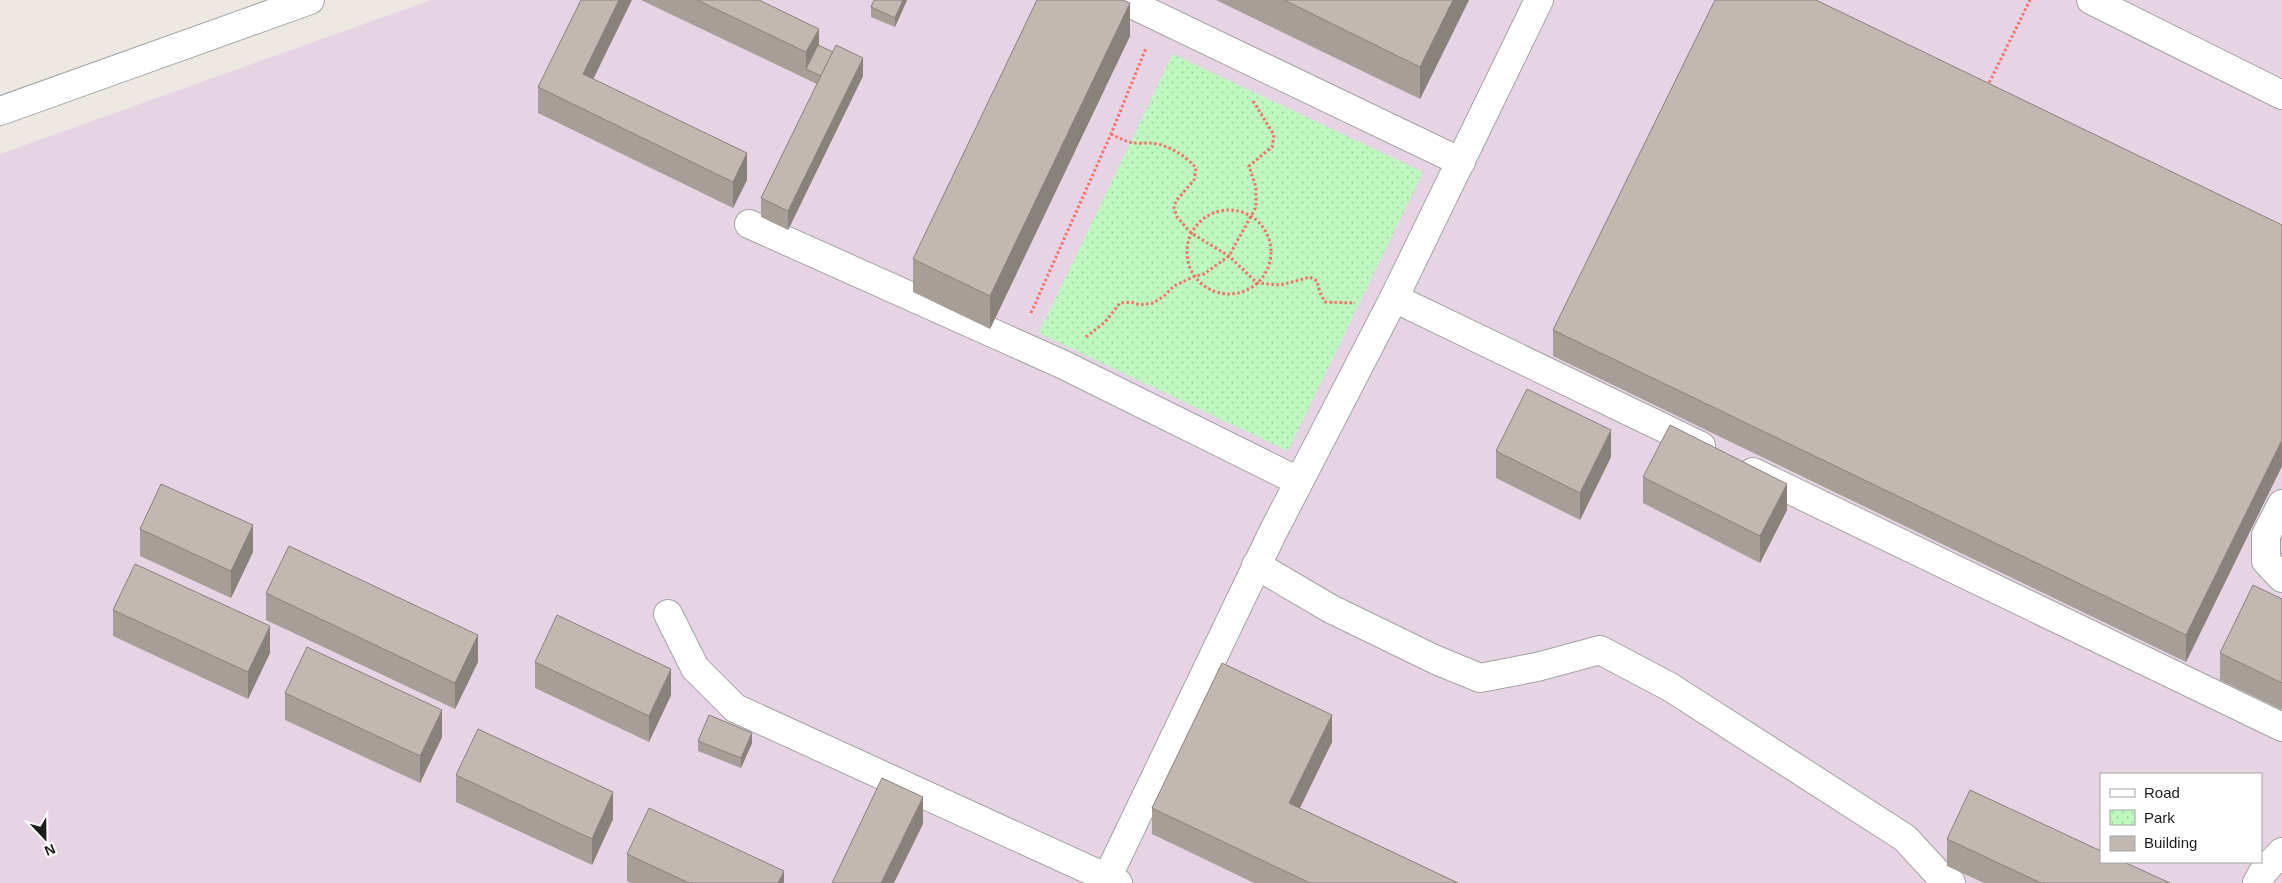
<svg xmlns="http://www.w3.org/2000/svg" width="2282" height="883" viewBox="0 0 2282 883" font-family="Helvetica,sans-serif">
<style>
.railway{fill:#e6d4e4;fill-rule:evenodd}
.park{fill:url(#park-dots)}
.lines{fill:none;stroke-linecap:round;stroke-linejoin:round}
.minor-casing{stroke:#a3a3a3;stroke-width:30}
.path{stroke:#f77169;stroke-width:3;stroke-dasharray:2.5 2.5;stroke-linecap:butt}
.minor{stroke:#fff;stroke-width:28}
.wall{fill:#a79e98}
.shaded-wall{fill:#88817c}
.building{fill:#c2b8b1;stroke:#88817c}
</style>
<defs>
<pattern id="park-dots" width="8" height="8" patternUnits="userSpaceOnUse" patternTransform="scale(1.25)"><rect width="8" height="8" fill="#bef8c0"/><path d="M2 2h.1M6 6h.1" fill="none" stroke="#a3d4a4" stroke-width="1.8" stroke-linecap="round"/></pattern>
</defs>
<rect width="100%" height="100%" fill="#ede9e2"/>
<path class="railway" d="M431 0H2282V883H0V154ZM2101 774H2261V862H2101Z"/>
<path class="park" d="M1173 54 1423 172 1288 451 1039 333Z"/>
<g class="lines">
<defs>
<g id="minor">
<path d="M1123 0 1461 162"/>
<path d="M2091 0 2282 95"/>
<path d="M0 111 310 0"/>
<path d="M749 224 1064 365 1298 481"/>
<path d="M1394 298 1701 446"/>
<path d="M1753 472 2282 727"/>
<path d="M2282 504 2266 535V561L2282 578"/>
<path d="M1256 565 1331 609 1436 660 1480 678 1537 667 1600 650 1670 687 1905 838 1939 875 1951 883"/>
<path d="M668 614 695 668 735 708 1118 883"/>
<path d="M1107 878 1273 532 1394 298 1539 0"/>
<path d="M2257 883 2263 872 2282 852"/>
</g>
</defs>
<use href="#minor" class="minor-casing"/>
<g class="path">
<path d="M1987 87 2030 0"/>
<path d="M1111 134C1117 137 1123 140 1129 142 1135 144 1142 143 1148 143 1166 143 1185 155 1196 168L1194 180 1176 201 1174 208 1177 217 1191 233 1229 256 1257 283 1281 285 1310 277 1317 281 1320 293 1325 302 1355 303"/>
<circle cx="1229" cy="252" r="42"/>
<path d="M1031 313 1111 134 1146 48"/>
<path d="M1086 337 1105 322 1120 303 1131 302 1140 305 1153 303 1164 296 1174 286 1195 276 1204 274 1229 256 1256 207V187L1249 166 1272 147 1274 135 1253 101"/>
</g>
<use href="#minor" class="minor"/>
</g>
<g class="wall">
<path d="M641 0H759L819 45 863 76 788 230 761 217V198L817 84Z"/>
<path d="M874 0H907L895 27 871 17V7Z"/>
<path d="M1216 0H1469L1420 99Z"/>
<path d="M1130 36 990 329 913 292V259Z"/>
<path d="M593 79 747 180 733 208 538 113V87Z"/>
<path d="M2282 225V466L2186 662 1553 356V330Z"/>
<path d="M1496 451 1611 457 1580 520 1496 478Z"/>
<path d="M1643 477 1787 510 1760 563 1643 503Z"/>
<path d="M140 529 253 552 231 598 140 556Z"/>
<path d="M266 593 478 662 455 709 266 620Z"/>
<path d="M2282 599V710L2220 680V653Z"/>
<path d="M113 610 270 653 248 699 113 636Z"/>
<path d="M535 662 671 695 649 742 535 688Z"/>
<path d="M285 693 442 737 420 783 285 720Z"/>
<path d="M698 741 752 743 741 768 698 751Z"/>
<path d="M1332 742 1300 808 1458 883H1254L1152 834V808Z"/>
<path d="M456 775 613 819 592 865 456 802Z"/>
<path d="M1947 839 2170 883H1984L1947 866Z"/>
<path d="M627 854 784 883H631L627 881Z"/>
</g>
<g class="shaded-wall">
<path d="M619 0H632L583 100V74Z"/>
<path d="M903 0H907L895 27V18Z"/>
<path d="M1453 0H1469L1420 99V67Z"/>
<path d="M1130 3V36L990 329V296Z"/>
<path d="M819 29V55L806 69V52Z"/>
<path d="M863 58V76L788 230V211Z"/>
<path d="M747 153V180L733 208V182Z"/>
<path d="M1611 430V457L1580 520V493Z"/>
<path d="M2282 440V466L2186 662V635Z"/>
<path d="M1787 484V510L1760 563V536Z"/>
<path d="M253 525V552L231 598V571Z"/>
<path d="M270 626V653L248 699V672Z"/>
<path d="M478 635V662L455 709V683Z"/>
<path d="M671 669V695L649 742V716Z"/>
<path d="M442 710V737L420 783V756Z"/>
<path d="M1332 715V742L1289 830V803Z"/>
<path d="M752 733V743L741 768V758Z"/>
<path d="M613 792V819L592 865V839Z"/>
<path d="M923 797V824L894 883H881Z"/>
<path d="M784 871V883H778Z"/>
</g>
<g class="building">
<path d="M581 0H619L583 74 747 153 733 182 538 87Z"/>
<path d="M697 0H759L819 29 806 52Z"/>
<path d="M874 0H903L895 18 871 7Z"/>
<path d="M1037 0H1123L1130 3 990 296 913 259Z"/>
<path d="M1284 0H1453L1420 67Z"/>
<path d="M1715 0H1816L2282 225V440L2186 635 1553 330Z"/>
<path d="M818 45 833 52 821 76 806 69Z"/>
<path d="M836 45 863 58 788 211 761 198Z"/>
<path d="M1527 389 1611 430 1580 493 1496 451Z"/>
<path d="M1670 425 1787 484 1760 536 1643 477Z"/>
<path d="M161 484 253 525 231 571 140 529Z"/>
<path d="M289 546 478 635 455 683 266 593Z"/>
<path d="M135 564 270 626 248 672 113 610Z"/>
<path d="M2253 585 2282 599V683L2220 653Z"/>
<path d="M557 615 671 669 649 716 535 662Z"/>
<path d="M307 647 442 710 420 756 285 693Z"/>
<path d="M1222 663 1332 715 1289 803 1458 883H1310L1152 808Z"/>
<path d="M709 715 752 733 741 758 698 741Z"/>
<path d="M478 729 613 792 592 839 456 775Z"/>
<path d="M882 778 923 797 881 883H832Z"/>
<path d="M1970 790 2101 851V862H2124L2170 883H2041L1947 839Z"/>
<path d="M649 808 784 871 778 883H689L627 854Z"/>
</g>
<rect x="2100" y="773" width="162" height="90" fill="#ffffff" stroke="#a4a4a4"/>
<rect x="2110" y="789" width="25" height="8" fill="#ffffff" stroke="#a4a4a4"/>
<text x="2144" y="798" font-size="15" fill="#1c1c1c">Road</text>
<rect x="2110" y="810" width="25" height="15" fill="url(#park-dots)" stroke="#a4a4a4"/>
<text x="2144" y="823" font-size="15" fill="#1c1c1c">Park</text>
<rect x="2110" y="836" width="25" height="15" fill="#c2b8b1" stroke="#a4a4a4"/>
<text x="2144" y="848" font-size="15" fill="#1c1c1c">Building</text>
<g transform="translate(45 838) rotate(158)" stroke="#ffffff" stroke-width="4" paint-order="stroke">
<path d="M0-4L9 19L0 12L-9 19Z" fill="#1c1c1c"/>
<text y="-8" font-size="14" font-weight="bold" text-anchor="middle" fill="#1c1c1c">N</text>
</g>
</svg>
